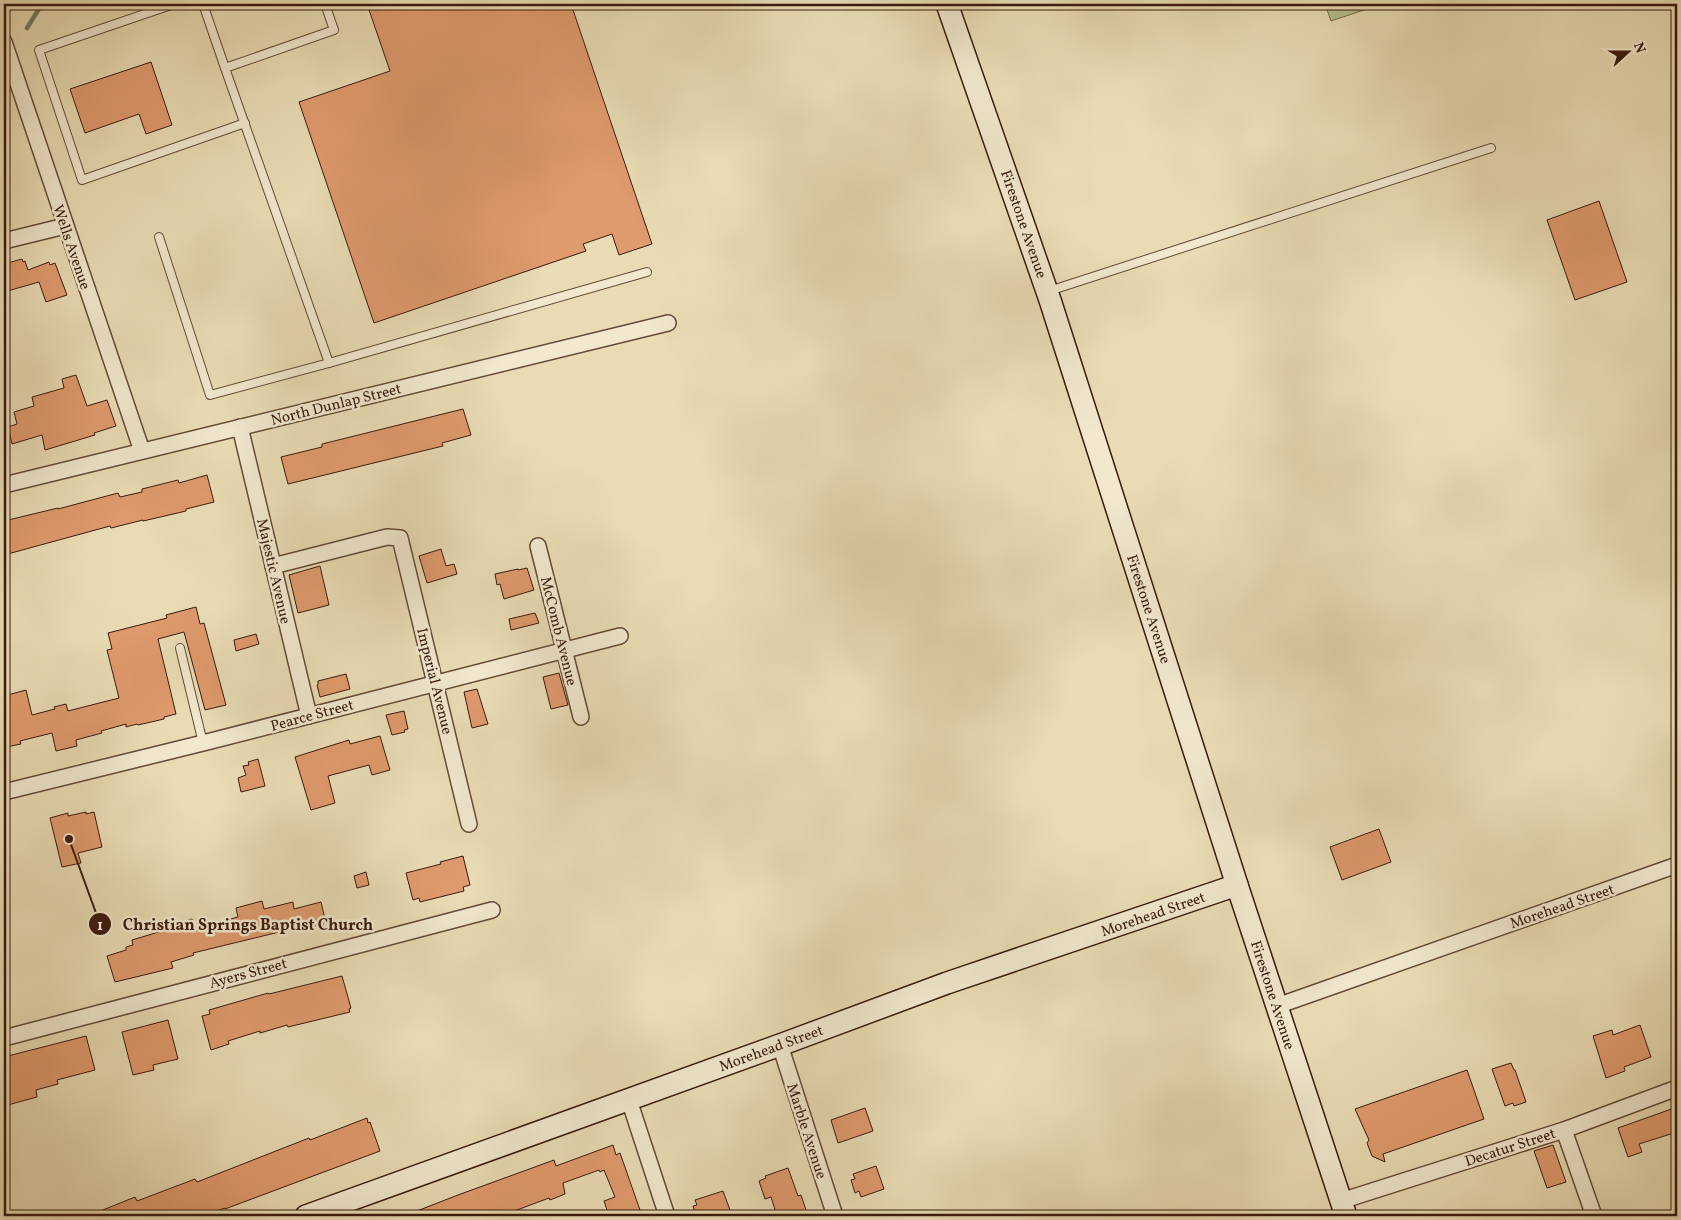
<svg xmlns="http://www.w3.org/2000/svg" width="1681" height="1220" viewBox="0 0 1681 1220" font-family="Vollkorn,serif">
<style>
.green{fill:#b8c08c;stroke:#786d4c}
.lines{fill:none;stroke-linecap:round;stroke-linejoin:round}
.stream{stroke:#737b69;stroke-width:4.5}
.building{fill:#df9a6d;stroke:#391a0d}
.lane-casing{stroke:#654a37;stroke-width:10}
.street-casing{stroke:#654a37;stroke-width:18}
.secondary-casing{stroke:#391a0d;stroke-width:24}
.lane{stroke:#f1e8ce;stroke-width:8}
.street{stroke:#f1e8ce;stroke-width:15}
.secondary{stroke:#f1e8ce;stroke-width:21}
.labels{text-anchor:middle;stroke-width:5;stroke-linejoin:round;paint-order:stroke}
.street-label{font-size:15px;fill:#391a0d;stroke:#f1e8ce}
.leader{fill:none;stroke:#391a0d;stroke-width:2}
.callout-dot{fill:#391a0d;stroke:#f1e8ce;stroke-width:2}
.mark-label{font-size:15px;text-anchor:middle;font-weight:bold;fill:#fff}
.callout-label{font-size:16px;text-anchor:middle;font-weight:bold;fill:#391a0d;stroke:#f1e8ce;stroke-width:5;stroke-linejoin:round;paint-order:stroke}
</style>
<rect width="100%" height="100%" fill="#e9dcb4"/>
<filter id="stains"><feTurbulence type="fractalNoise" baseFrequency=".004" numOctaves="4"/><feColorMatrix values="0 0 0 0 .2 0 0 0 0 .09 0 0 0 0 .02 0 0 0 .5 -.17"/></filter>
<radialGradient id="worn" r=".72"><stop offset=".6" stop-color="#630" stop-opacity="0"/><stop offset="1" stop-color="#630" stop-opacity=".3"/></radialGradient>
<path class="green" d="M1325 4H1382L1331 21Z"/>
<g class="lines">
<path class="stream" d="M27 28 42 4"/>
</g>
<g class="building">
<path d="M367 4H571L652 244 619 255 612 234 583 244 586 251 374 323 299 102 390 71Z"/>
<path d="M151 62 172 125 146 134 139 114 85 133 70 89Z"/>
<path d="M1599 201 1627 282 1575 300 1547 220Z"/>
<path d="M22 259 23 262 25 261 28 270 49 262 50 265 55 263 67 295 46 302 39 282 4 292V264Z"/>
<path d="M76 375 87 406 107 400 116 426 94 433 95 435 45 450 42 435 12 444 8 427 17 424 14 412 34 406 32 397 64 388 62 379Z"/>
<path d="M463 409 471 435 442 443 443 446 288 484 281 457 322 447V444Z"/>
<path d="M207 475 214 502 186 509V511L169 515 143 521V520L111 528 110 526 4 555V521L58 508V509L118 493 120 497 142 492V489L178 480 179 483Z"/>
<path d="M441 549 446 566 454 564 457 574 427 583 419 556Z"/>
<path d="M320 566 329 605 298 613 289 575Z"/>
<path d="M527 568 534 590 504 599 500 584 497 585 495 574 518 569V570Z"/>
<path d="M196 607 200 624 204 623 226 705 205 710 184 632 158 639 176 714 164 717V719L138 725 137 724 126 727V724L101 731 102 733 76 740 77 746 56 751 52 733 20 741 21 744 6 747 4 737V696L26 690 32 715 55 709 54 707 66 704 68 711 119 698 107 650 112 649 108 633 167 618 166 615Z"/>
<path d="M535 613 539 623 511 630 509 619Z"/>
<path d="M256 634 259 644 236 651 234 640Z"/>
<path d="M559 673 568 705 551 709 543 677Z"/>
<path d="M346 674 350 689 320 697 317 685 318 684V681Z"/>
<path d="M477 689 488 724 472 728 464 692Z"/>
<path d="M404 711 408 729 404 730 405 732 392 735 386 715Z"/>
<path d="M380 736 390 770 372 775 369 765 328 776 335 803 311 810 295 757 349 740 350 744Z"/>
<path d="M258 759 265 786 241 792 238 778 246 775 243 766 249 765 248 762Z"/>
<path d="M86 812V814L94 812 102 847 78 853 81 863 62 867 50 818 68 813V816Z"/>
<path d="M1379 829 1391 862 1342 880 1330 847Z"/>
<path d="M463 856 470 885 463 887 464 891 420 902 419 898 413 900 406 873 441 864 440 862Z"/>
<path d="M366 872 369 885 357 888 354 876Z"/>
<path d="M262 901 264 909 293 902 294 909 321 902 325 919 323 920 324 924 308 928V925L193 953 194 955 171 962 173 968 115 982 107 956 126 950V947L133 945 132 940 172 928 171 925 192 919 196 931 220 924V922L238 917 236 908Z"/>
<path d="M342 976 351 1008 349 1009 350 1012 288 1027 287 1025 260 1033V1031L228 1041 229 1044 211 1050 202 1016 210 1014 209 1010 268 993 269 994Z"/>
<path d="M168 1020 178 1059 153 1065 154 1070 133 1075 122 1032Z"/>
<path d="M1640 1025 1651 1057 1624 1067 1625 1071 1606 1078 1593 1036 1612 1030 1613 1035Z"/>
<path d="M86 1036 95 1070 57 1080 58 1084 36 1090 37 1097 4 1106V1057Z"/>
<path d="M1511 1063 1514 1070H1515L1526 1102 1514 1106 1513 1103 1505 1106 1492 1069Z"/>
<path d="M1467 1070 1484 1119 1383 1154 1385 1162 1372 1156 1367 1143 1369 1140 1355 1109Z"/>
<path d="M1677 1107V1132L1639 1144 1642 1152 1628 1157 1618 1128Z"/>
<path d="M865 1108 873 1131 838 1143 831 1120Z"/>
<path d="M367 1118 368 1123 370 1122 380 1151 225 1209V1208L202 1216H88L135 1197 137 1201 195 1179 197 1182 309 1138 310 1140Z"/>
<path d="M613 1145 616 1155 620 1153 640 1210 621 1216H609L604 1201 615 1197 604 1170 600 1172 599 1170 563 1183 565 1194 550 1200 549 1198 501 1216H404L458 1195 554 1160 556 1166Z"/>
<path d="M1553 1145 1566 1182 1547 1188 1534 1151Z"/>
<path d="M876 1166 884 1189 861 1197 859 1191 855 1193 851 1180 855 1179 853 1174Z"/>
<path d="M788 1168 798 1196 801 1195 808 1216H777L771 1197 765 1199 759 1181 766 1178 765 1176Z"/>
<path d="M723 1191 730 1210 711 1216H696L693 1206 697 1205 695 1200Z"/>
</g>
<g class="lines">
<defs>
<g id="lane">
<path d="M174 4 39 50 82 180 245 123"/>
<path d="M203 4 225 68"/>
<path d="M325 4 334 30 225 68 329 363 647 272"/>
<path d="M159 237 210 395 329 363"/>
<path d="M1049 291 1491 148"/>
<path d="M180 648 203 743"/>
</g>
<g id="street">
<path d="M4 42 142 451"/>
<path d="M4 241 65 226"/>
<path d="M240 427 309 716"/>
<path d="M4 485 668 323"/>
<path d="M538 546 581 717"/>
<path d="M273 566 387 537 400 538 469 824"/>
<path d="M4 792 203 743 620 636"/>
<path d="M1277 1006 1677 865"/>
<path d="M4 1038 492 910"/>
<path d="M780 1045 835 1216"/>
<path d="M629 1100 667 1216"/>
<path d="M1564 1130 1594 1216"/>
<path d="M1341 1201 1564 1130 1677 1088"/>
</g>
<g id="secondary">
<path d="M947 4 1050 300 1237 885 1346 1216"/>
<path d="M306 1216 780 1045 947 983 1237 885"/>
</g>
</defs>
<use href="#lane" class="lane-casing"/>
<use href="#street" class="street-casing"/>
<use href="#secondary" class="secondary-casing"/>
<use href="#lane" class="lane"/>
<use href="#street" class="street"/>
<use href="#secondary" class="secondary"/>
</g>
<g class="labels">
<g class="street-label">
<text transform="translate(1024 224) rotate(71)" y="5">Firestone Avenue</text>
<text transform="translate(72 247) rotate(71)" y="5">Wells Avenue</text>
<text transform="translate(336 404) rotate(-14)" y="5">North Dunlap Street</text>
<text transform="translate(274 571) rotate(77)" y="5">Majestic Avenue</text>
<text transform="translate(1149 609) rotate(72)" y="5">Firestone Avenue</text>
<text transform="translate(559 631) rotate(76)" y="5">McComb Avenue</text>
<text transform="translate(435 681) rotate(76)" y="5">Imperial Avenue</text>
<text transform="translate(312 715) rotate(-15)" y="5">Pearce Street</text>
<text transform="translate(1562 906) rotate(-19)" y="5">Morehead Street</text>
<text transform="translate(1153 914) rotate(-19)" y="5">Morehead Street</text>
<text transform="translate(248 973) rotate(-15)" y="5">Ayers Street</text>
<text transform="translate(1273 995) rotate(72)" y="5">Firestone Avenue</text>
<text transform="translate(771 1048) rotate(-20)" y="5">Morehead Street</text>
<text transform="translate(807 1131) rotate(72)" y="5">Marble Avenue</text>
<text transform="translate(1510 1147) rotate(-18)" y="5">Decatur Street</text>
</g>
</g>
<path class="leader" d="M69 839L100 924"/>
<g class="callout-dot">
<circle cx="69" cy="839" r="5"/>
<circle cx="100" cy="924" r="12"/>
</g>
<g class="mark-label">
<text x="100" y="930">1</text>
</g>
<g class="callout-label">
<text x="248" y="930">Christian Springs Baptist Church</text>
</g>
<rect width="1681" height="1220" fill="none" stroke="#e9dcb4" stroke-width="20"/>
<rect x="5" y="5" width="1671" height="1210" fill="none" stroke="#391a0d" stroke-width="2.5"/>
<rect x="10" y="10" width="1661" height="1200" fill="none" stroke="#391a0d"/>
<g transform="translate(1628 52) rotate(69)" stroke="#f1e8ce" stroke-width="4" paint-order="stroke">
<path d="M0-4L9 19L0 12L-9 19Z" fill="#391a0d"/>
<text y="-8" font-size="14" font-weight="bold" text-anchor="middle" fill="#391a0d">N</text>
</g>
<rect width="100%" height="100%" filter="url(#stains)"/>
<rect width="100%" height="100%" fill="url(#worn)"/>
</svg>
